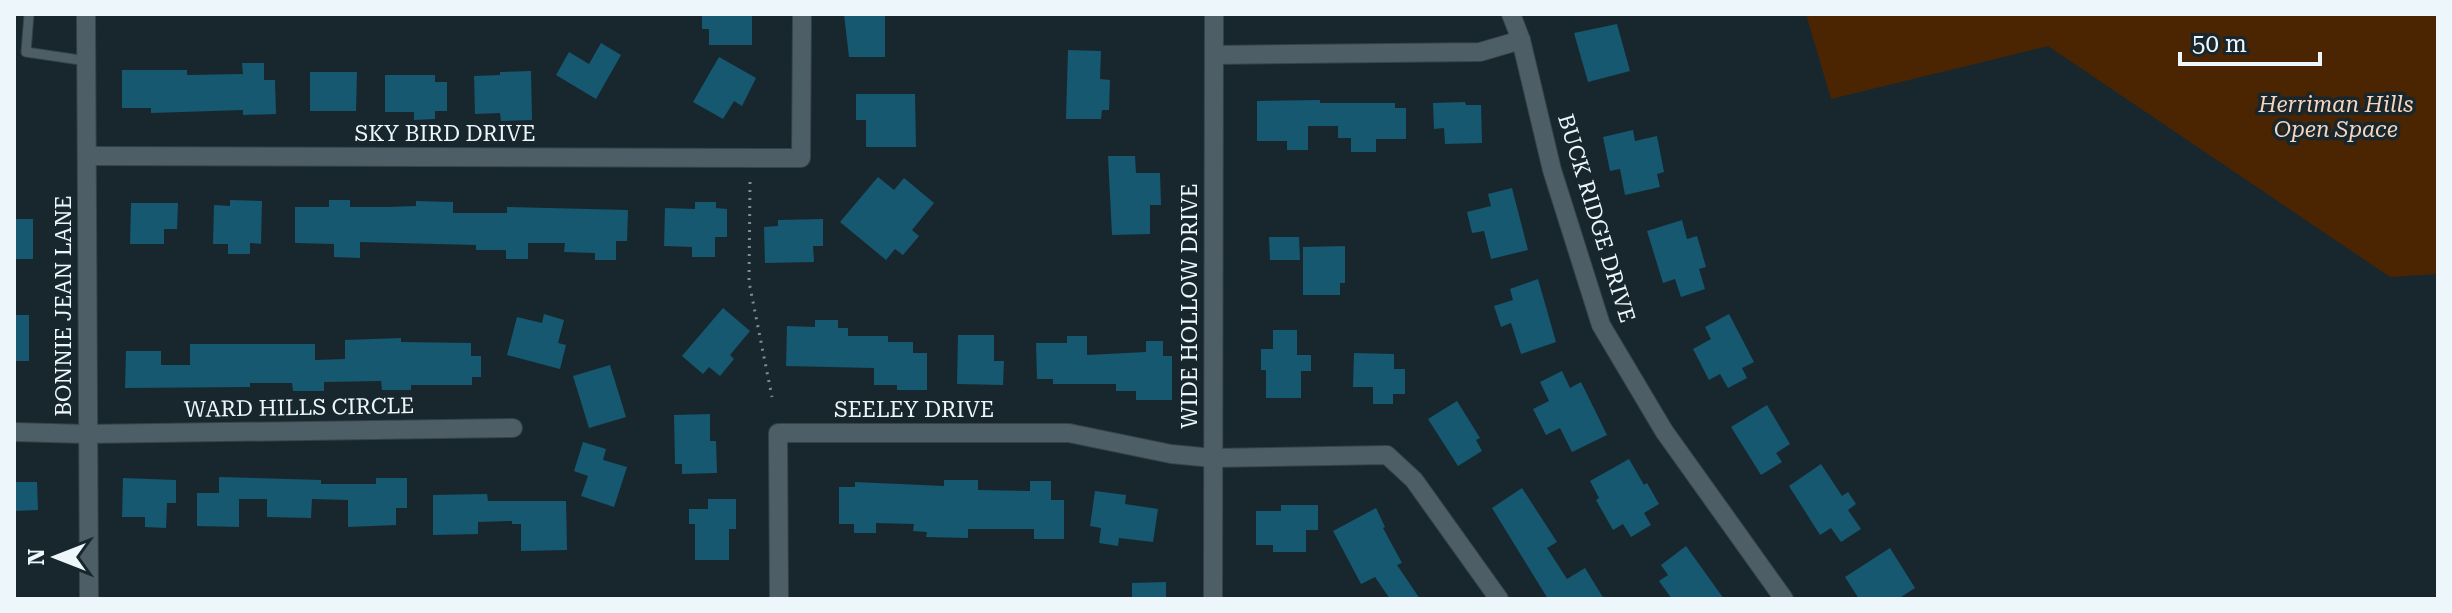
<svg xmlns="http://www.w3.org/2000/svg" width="2452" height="613" viewBox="0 0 2452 613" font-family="'Roboto Serif',serif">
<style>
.green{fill:#4b2501}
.building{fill:#155870}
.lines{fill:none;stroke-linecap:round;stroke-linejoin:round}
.service-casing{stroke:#364348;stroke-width:11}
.minor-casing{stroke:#364348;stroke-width:20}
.path{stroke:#7f8c92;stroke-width:3;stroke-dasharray:2 6;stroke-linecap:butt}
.service{stroke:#4d5e66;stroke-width:9}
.minor{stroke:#4d5e66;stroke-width:18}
.labels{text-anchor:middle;stroke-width:7;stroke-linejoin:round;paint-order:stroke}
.park-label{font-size:22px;font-style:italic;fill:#f7d5bd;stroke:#18272e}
.street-label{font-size:22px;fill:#ecf6fb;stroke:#18272e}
</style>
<rect width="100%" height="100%" fill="#18272e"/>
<path class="green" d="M1806 14H2438V274L2390 277 2048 46 1831 99Z"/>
<g class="building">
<path d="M702 14H752V45H709V29H702Z"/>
<path d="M844 14H885V57H849Z"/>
<path d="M1617 24 1630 71 1588 82 1574 33Z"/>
<path d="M601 43 621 55 596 99 556 75 569 52 589 64Z"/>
<path d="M1068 50 1101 51 1100 79 1110 80 1109 110H1102L1101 119H1066Z"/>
<path d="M719 57 756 78 742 106 734 101 723 119 693 102Z"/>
<path d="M242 63H264V80H275L276 114 243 115V110L151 113V108H122V70H187V75L243 74Z"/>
<path d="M531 71 532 120 501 121 500 113 475 114 474 76 500 75V72Z"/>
<path d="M310 72H357L356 111H310Z"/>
<path d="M385 75H435V82H447V111H435V119L414 120V112H385Z"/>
<path d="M856 94H915L916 147H866V120H856Z"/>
<path d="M1320 100V103H1395V108H1406V139H1376V152H1351V138H1338V126H1308V150H1287V141H1257V101Z"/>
<path d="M1465 102 1466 105H1481L1482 143 1445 144 1444 128 1434 129 1433 103Z"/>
<path d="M1633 130 1635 141 1657 136 1664 172 1657 174 1660 187 1625 195 1620 169 1610 171 1603 137Z"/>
<path d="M1108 156H1135L1136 173H1160L1161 205H1150V234L1112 235Z"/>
<path d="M878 177 894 190 904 178 934 203 912 230 919 236 903 255 895 249 886 260 840 222Z"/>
<path d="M1512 188 1528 250 1491 259 1484 231 1472 233 1467 212 1491 206 1488 194Z"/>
<path d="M230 200 262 201 261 244 250 243V254H228V244H213L214 205 230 206Z"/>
<path d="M329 200H350V207H387L416 206V201L453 202V213H507V207L628 210 627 241H616V260H595V253L564 252 565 243H528V259H506V250H476V245L360 242V258L334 257V244L295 243V207H329Z"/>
<path d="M695 202H716V208L727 209V237H715V257H692V247L664 246 665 208 695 209Z"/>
<path d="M131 203H178L177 229H164V244H130Z"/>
<rect x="14" y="219" width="19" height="40"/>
<path d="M823 219V246H813L814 262 765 263 764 227 778 226V220Z"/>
<path d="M1682 220 1687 239 1697 236 1706 267 1699 269 1705 289 1681 297 1675 279 1663 283 1647 231Z"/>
<path d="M1269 237H1299L1300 260H1270Z"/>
<path d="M1345 246V283H1340V295H1303V247Z"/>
<path d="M1538 279 1556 342 1521 354 1511 323 1501 327 1494 306 1513 300 1510 289Z"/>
<path d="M723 308 750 331 730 355 734 359 720 376 709 367 703 374 682 356Z"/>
<path d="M544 314 564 320 558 343 566 345 560 369 507 355 517 317 542 323Z"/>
<path d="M1729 314 1754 362 1742 368 1747 378 1728 388 1720 374 1709 380 1693 349 1711 339 1705 327Z"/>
<rect x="14" y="315" width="15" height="46"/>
<path d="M815 320H838V328H848V336H888V342H913V353H927V390H897V385H874V368L786 366 787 326 815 327Z"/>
<path d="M1273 330H1297V355H1311V371H1301V398H1266V370H1261V349H1273Z"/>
<path d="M958 335H994V361H1004L1003 385 957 384Z"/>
<path d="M1067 336H1087V355L1146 352V341H1163V356H1172V400H1136V391H1116V384H1053V379H1037L1036 343H1067Z"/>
<path d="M401 338V342L471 343V356H481V377H472V385H411V390H382L381 381 324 382V391H293L292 383H250V387L125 388 126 351H161V365H190V344H315V360L345 359V340Z"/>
<path d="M1354 353 1394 354V369H1405V394H1393V404H1373V387H1353Z"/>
<path d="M610 365 626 417 589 428 573 376Z"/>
<path d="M1562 371 1570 388 1581 382 1607 435 1572 452 1560 428 1546 435 1533 409 1549 401 1540 382Z"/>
<path d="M1457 401 1480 438 1476 440 1482 451 1458 466 1428 419Z"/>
<path d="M1767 405 1790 444 1776 453 1782 462 1761 475 1731 427Z"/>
<path d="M710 414V441H716L717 473 682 474V464H675L674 415Z"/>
<path d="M583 442 606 449 603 460 627 467 614 507 581 496 588 476 574 471Z"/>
<path d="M1629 459 1644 485 1647 483 1659 504 1644 513 1651 525 1631 537 1623 524 1613 530 1596 500 1599 498 1590 481Z"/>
<path d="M1821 464 1842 496 1848 492 1856 504 1848 510 1861 529 1841 542 1831 528 1820 535 1789 486Z"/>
<path d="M219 477 321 480V484H376V478H407V508H396V525L348 527V500L312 499 311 518 267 517V499H239V527L197 526V493H219Z"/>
<path d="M123 478 176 480V503H167L166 528 145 527V517H122Z"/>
<path d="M944 480H978V490L1030 491V481H1051V500H1064V539H1034V529H968V538L926 537 927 532 913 531 914 524 876 523V533H854V524H839V487H855V482L944 486Z"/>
<path d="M14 482H37L38 510 14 511Z"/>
<path d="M1522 488 1557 542 1547 548 1567 579 1585 568 1604 599H1548L1492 508Z"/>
<path d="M1095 491 1126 495 1125 504 1158 509 1153 542 1119 538 1118 546 1099 543 1101 528 1090 526Z"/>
<path d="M487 494 488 501H566L567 550 521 551V524H512V521L478 522V534L433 535V495Z"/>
<path d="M708 499H736V529H729V560H695V524H689V509H708Z"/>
<path d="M1281 505H1318V530H1306V552H1273V545H1256V511H1281Z"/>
<path d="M1376 508 1385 527 1383 528 1402 563 1397 565 1420 599H1390L1375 577 1361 584 1333 531Z"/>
<path d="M1686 546 1724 599H1672L1659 581 1668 575 1661 565Z"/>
<path d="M1890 548 1915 588 1898 599H1859L1845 577Z"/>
<path d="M1166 582V599H1132V583Z"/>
</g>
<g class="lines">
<defs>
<path id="service" d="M29 14 26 52 87 61"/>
<g id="minor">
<path d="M86 14 89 599"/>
<path d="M1511 14 1521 40 1552 170 1601 325 1664 431 1784 599"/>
<path d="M1214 55 1480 52 1521 40"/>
<path d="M88 156 801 158 802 14"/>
<path d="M14 432 86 434 513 428"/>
<path d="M779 599 778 433H1069L1171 454 1213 458 1387 455 1414 480 1499 599"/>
<path d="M1213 599 1214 14"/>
</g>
</defs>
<use href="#service" class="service-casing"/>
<use href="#minor" class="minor-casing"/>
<path class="path" d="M750 182 749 282 772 397"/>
<use href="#service" class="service"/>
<use href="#minor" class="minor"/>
</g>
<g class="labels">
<g class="park-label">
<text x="2336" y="112">Herriman Hills<tspan x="2336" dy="25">Open Space</tspan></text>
</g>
<g class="street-label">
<text x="445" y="141">SKY BIRD DRIVE</text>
<text transform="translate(1597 218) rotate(73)" y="8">BUCK RIDGE DRIVE</text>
<text transform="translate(63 306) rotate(-90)" y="8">BONNIE JEAN LANE</text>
<text transform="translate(1189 306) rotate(-90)" y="8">WIDE HOLLOW DRIVE</text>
<text transform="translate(299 407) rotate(-1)" y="8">WARD HILLS CIRCLE</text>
<text x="914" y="417">SEELEY DRIVE</text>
</g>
</g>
<rect width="2452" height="613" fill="none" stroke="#ecf6fb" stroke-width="32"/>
<g transform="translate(56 557) rotate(270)" stroke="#18272e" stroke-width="6" paint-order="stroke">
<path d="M0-6L14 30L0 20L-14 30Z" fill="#ecf6fb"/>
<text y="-12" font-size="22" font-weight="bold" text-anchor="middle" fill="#ecf6fb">N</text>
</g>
<path d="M2180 52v12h140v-12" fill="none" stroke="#ecf6fb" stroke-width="4"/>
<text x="2192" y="52" font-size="24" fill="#ecf6fb" stroke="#18272e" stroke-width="6" paint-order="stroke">50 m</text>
</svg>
